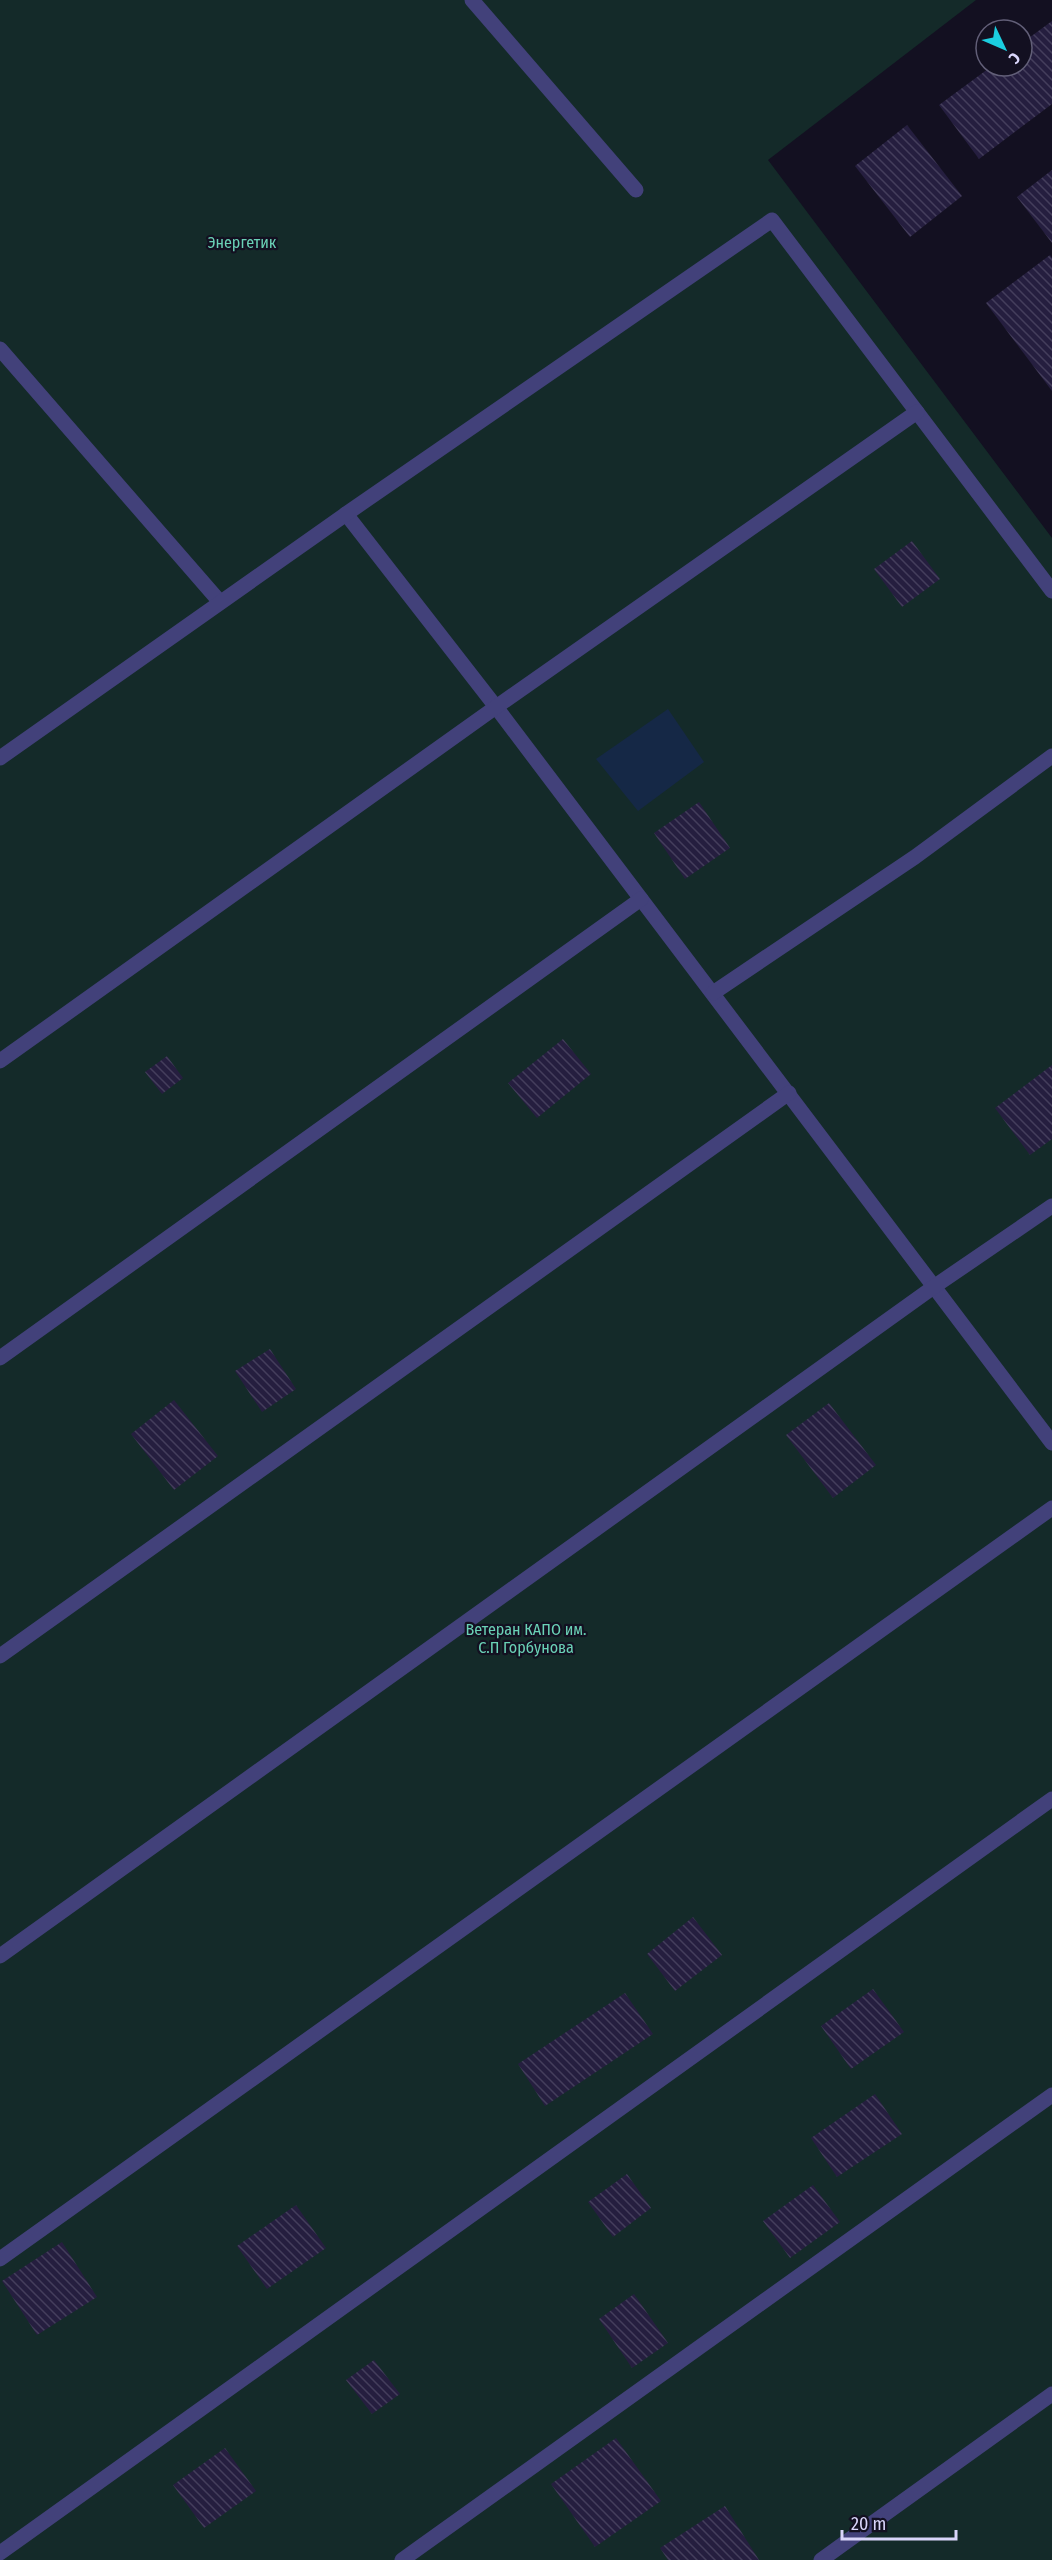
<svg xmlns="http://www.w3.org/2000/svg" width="1052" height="2560" viewBox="0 0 1052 2560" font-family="'Fira Sans Condensed',sans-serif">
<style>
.green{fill:#142a29}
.water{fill:#152846}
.building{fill:url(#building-back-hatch)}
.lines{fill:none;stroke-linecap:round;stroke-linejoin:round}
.service{stroke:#42417a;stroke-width:15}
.labels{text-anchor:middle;stroke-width:4.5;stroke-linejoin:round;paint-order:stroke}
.park-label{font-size:16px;fill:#6ad1b6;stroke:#131021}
</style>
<defs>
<pattern id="building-back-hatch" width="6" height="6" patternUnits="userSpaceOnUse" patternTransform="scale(1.5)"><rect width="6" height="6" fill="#251e3f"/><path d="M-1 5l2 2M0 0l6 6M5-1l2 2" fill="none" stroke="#443e5c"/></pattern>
</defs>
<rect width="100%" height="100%" fill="#131021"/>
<path class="green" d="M0 0H976L768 160 1052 538V2560H0Z"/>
<path class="water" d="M668 709 704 762 638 811 596 759Z"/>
<g class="building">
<path d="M1052 21V104L979 159 939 105 992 66H1022V43Z"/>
<path d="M907 125 962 196 910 237 855 166Z"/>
<path d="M1052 170V243L1017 197Z"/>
<path d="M1050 255 1052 258V391L986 303Z"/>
<path d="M912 541 940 579 902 607 874 569Z"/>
<path d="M699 802 730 848 685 879 654 833Z"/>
<path d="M563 1039 591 1074 537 1118 508 1083Z"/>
<path d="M167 1056 183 1078 162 1094 145 1072Z"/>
<path d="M1052 1065V1139L1030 1155 995 1108Z"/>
<path d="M270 1349 296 1389 262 1412 235 1371Z"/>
<path d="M174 1400 218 1456 174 1490 131 1434Z"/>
<path d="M829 1403 876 1465 833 1498 786 1435Z"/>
<path d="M693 1917 722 1955 675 1991 647 1954Z"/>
<path d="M873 1989 904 2032 851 2069 821 2026Z"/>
<path d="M625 1993 653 2034 545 2106 518 2064Z"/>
<path d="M875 2094 902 2134 837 2177 811 2138Z"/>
<path d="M627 2174 651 2208 613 2237 588 2202Z"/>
<path d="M813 2185 840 2222 790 2258 763 2221Z"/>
<path d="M296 2205 326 2248 267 2289 237 2246Z"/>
<path d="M62 2242 97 2297 37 2335 2 2281Z"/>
<path d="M634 2294 668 2343 632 2368 599 2319Z"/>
<path d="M374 2360 400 2394 372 2414 346 2380Z"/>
<path d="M616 2438 661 2501 595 2547 551 2484Z"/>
<path d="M225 2448 256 2491 204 2528 173 2485Z"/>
<path d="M725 2506 759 2560H668L660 2548Z"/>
</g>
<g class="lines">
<g class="service">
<path d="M472 0 636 190"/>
<path d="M0 349 220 602"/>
<path d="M346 514 496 707 1052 1443"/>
<path d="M0 758 346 514 772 220 1052 591"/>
<path d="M713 993 915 857 1052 756"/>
<path d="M0 1061 496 707 917 412"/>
<path d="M0 1358 641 899"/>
<path d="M0 1656 789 1093"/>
<path d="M0 1956 935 1286 1052 1206"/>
<path d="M0 2259 1052 1508"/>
<path d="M0 2553 1052 1799"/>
<path d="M402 2560 1052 2095"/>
<path d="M821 2560 1052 2394"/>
</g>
</g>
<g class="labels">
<g class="park-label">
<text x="242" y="248">Энергетик</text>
<text x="526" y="1635">Ветеран КАПО им.<tspan x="526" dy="18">С.П Горбунова</tspan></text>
</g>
</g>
<g transform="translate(1004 48) rotate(134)"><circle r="28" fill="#131021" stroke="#625f78" stroke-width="1.5"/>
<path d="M0-4.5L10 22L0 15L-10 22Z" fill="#1bcee0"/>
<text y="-9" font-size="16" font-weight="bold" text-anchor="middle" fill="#d9d5fa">С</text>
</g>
<path d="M842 2530v9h114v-9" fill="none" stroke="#d9d5fa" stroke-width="3"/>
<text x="851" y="2530" font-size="18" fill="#d9d5fa" stroke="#131021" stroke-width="4.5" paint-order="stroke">20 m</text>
</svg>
